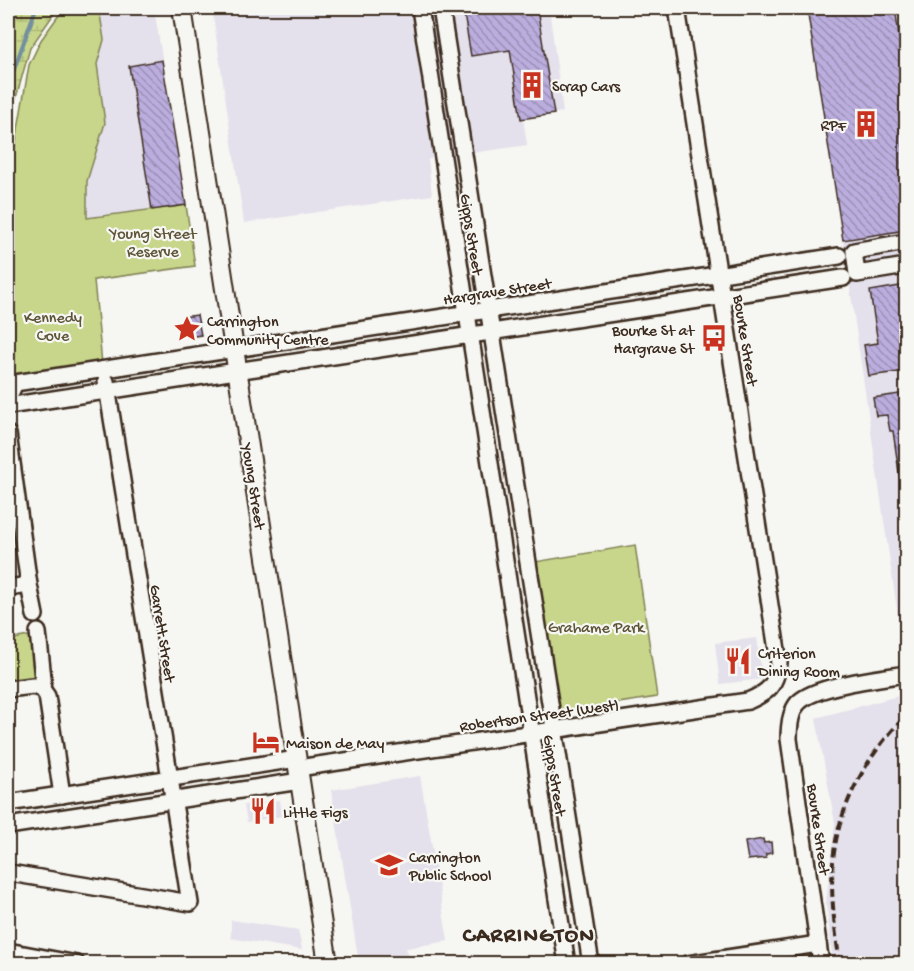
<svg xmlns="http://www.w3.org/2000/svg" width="914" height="971" viewBox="0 0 914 971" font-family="'Gochi Hand',sans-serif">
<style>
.built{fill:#e4e0ec}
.green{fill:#c7d68a;stroke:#818054;stroke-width:1.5}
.wetland{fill:url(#wetland-marsh);stroke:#818054;stroke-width:1.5}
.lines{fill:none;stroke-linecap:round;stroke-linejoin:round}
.stream{stroke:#728fa0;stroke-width:4}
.building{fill:url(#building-back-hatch);stroke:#3b2a1e;stroke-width:1.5}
.minor-casing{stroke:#3b2a1e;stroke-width:20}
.major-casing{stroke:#3b2a1e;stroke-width:22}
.minor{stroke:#f6f6f2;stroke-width:15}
.major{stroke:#f6f6f2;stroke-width:18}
.rail{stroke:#3b2a1e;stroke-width:4;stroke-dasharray:9 4.5;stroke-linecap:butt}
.labels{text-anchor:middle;stroke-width:4.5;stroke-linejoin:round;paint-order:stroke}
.poi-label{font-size:16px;fill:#3b2a1e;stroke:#f6f6f2;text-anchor:start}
.park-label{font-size:16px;fill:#5e5539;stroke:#f6f6f2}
.street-label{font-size:16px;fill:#3b2a1e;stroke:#f6f6f2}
.district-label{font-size:22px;font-weight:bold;letter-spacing:1.5px;fill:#3b2a1e;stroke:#f6f6f2}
</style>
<defs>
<pattern id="wetland-marsh" width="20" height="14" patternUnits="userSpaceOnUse" patternTransform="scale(1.5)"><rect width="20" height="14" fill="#c7d68a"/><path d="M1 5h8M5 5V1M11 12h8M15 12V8" fill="none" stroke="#acb877"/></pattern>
<pattern id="building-back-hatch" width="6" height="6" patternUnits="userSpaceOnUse" patternTransform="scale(1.5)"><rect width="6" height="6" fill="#bbaedf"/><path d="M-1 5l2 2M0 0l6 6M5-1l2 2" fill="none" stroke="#998eb4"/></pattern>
</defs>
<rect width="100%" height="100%" fill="#f6f6f2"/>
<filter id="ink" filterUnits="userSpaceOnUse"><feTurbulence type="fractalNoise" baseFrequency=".0167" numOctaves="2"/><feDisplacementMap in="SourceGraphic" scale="12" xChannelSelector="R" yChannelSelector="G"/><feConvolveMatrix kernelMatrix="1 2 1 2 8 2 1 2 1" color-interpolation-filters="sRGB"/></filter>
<g filter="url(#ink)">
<g class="built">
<path d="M99 8H154L186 205 87 219V181L105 123 97 64 103 40Z"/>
<path d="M212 8H549L563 112 523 118 527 145 428 159 432 195 244 223Z"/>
<path d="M807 8H906V671L843 240Z"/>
<path d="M757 638 762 679 720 684 715 643Z"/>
<path d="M906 694V963L764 964 832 954 826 903 835 823 816 718Z"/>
<path d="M420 776 448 941 406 948 409 963H359L331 790Z"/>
<path d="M280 800 282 816 247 822 244 805Z"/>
<path d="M231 920 298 930 302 950 231 938Z"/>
</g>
<g class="green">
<path d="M64 8H99L104 40 97 64 105 123 87 181V218L186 205 195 266 94 280 102 364 8 387V187L29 65 41 40Z"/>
<path d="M635 545 657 697 573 710H562L556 703 535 562Z"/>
<path d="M33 635 38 680 8 684V647L14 639Z"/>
</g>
<path class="wetland" d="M29 8H58L30 48 16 98 8 104V9L15 10Z"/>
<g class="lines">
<path class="stream" d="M8 86 36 8"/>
</g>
<g class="building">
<path d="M463 8H537L554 114 521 119 510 50 471 56Z"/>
<path d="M807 8H895L906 82V230L843 240Z"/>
<path d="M162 60 186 205 152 210 129 66Z"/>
<path d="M906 285V371L869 376 864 345 878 343 870 291Z"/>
<path d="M197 315 201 335 187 337 183 317Z"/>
<path d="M906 393V485L901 486 893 431H890L887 415 876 416 873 398Z"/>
<path d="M763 839 764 843 771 842 772 853 766 854V858L748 860 745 842Z"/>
</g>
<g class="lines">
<defs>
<g id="minor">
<path d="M420 8 567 964"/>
<path d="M441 8 591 964"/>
<path d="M906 242 854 251 857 274 906 266"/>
<path d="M8 399 15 383 839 256"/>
<path d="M8 406 843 278"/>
<path d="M8 434 29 585 35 615"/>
<path d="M8 588 29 585"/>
<path d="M38 632 43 678 42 689"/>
<path d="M8 689 33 686 42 689 47 696 62 795"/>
<path d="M298 768 748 701C769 692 775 686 779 663L677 8"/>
<path d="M8 803 297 759"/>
<path d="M8 826 300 781"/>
<path d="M10 873 190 903 106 381"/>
<path d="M8 951 77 964"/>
<path d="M688 964 818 944"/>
<path d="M821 964 789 739C789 727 790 712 798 703 815 685 881 678 906 674"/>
</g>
<path id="major" d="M182 8 328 964"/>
</defs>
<use href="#minor" class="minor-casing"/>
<use href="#major" class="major-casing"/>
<use href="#minor" class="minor"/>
<use href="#major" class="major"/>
<path class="rail" d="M840 964C835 930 830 896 833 862 837 808 868 753 906 716"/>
</g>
</g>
<defs>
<symbol id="building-bare" viewBox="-9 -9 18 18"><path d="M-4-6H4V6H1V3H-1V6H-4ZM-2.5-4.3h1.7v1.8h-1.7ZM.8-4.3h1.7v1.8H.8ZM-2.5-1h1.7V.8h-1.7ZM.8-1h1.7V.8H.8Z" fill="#c8321e" stroke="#f6f6f2" stroke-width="2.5" paint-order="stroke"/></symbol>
<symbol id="sight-bare" viewBox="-9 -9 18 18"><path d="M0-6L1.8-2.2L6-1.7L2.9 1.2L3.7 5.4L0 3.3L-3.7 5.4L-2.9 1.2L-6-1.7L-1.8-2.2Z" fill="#c8321e" stroke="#f6f6f2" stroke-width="2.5" paint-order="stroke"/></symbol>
<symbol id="bus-bare" viewBox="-9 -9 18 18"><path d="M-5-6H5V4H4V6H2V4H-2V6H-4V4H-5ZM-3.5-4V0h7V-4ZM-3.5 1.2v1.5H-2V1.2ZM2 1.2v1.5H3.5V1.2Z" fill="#c8321e" stroke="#f6f6f2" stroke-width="2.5" paint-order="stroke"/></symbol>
<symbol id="restaurant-bare" viewBox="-9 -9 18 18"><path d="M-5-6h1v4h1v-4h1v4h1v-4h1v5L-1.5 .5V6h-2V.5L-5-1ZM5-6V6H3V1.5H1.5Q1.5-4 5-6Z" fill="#c8321e" stroke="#f6f6f2" stroke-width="2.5" paint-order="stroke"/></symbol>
<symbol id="hotel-bare" viewBox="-9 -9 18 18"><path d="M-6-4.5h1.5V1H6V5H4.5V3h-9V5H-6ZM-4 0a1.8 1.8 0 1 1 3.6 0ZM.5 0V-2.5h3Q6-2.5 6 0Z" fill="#c8321e" stroke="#f6f6f2" stroke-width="2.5" paint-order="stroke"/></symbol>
<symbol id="school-bare" viewBox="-9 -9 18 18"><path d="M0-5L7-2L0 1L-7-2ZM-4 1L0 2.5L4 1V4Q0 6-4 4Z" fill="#c8321e" stroke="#f6f6f2" stroke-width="2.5" paint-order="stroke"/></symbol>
</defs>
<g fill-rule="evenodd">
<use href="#building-bare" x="513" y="66" width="38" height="38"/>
<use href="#building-bare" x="847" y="105" width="38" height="38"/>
<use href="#sight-bare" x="168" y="310" width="38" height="38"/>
<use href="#bus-bare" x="695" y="319" width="38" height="38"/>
<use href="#restaurant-bare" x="719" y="642" width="38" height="38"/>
<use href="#hotel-bare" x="247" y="723" width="38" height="38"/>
<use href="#restaurant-bare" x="244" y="792" width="38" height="38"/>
<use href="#school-bare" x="370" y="846" width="38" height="38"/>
</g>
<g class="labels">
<g class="poi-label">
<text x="552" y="91">Scrap Cars</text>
<text x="846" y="130" text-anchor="end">RPF</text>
<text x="207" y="326">Carrington<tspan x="207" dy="18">Community Centre</tspan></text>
<text x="694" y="335" text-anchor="end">Bourke St at<tspan x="694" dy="18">Hargrave St</tspan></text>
<text x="758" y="658">Criterion<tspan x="758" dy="18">Dining Room</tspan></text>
<text x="286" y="748">Maison de May</text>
<text x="283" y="817">Little Figs</text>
<text x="409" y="862">Carrington<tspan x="409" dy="18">Public School</tspan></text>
</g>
<g class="park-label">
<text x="153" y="238">Young Street<tspan x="153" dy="18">Reserve</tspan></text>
<text x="53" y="322">Kennedy<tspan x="53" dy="18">Cove</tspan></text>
<text x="596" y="632">Grahame Park</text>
</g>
<g class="street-label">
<text transform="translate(473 234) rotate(81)" y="6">Gipps Street</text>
<text transform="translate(497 290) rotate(-9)" y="6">Hargrave Street</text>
<text transform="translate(747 340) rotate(81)" y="6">Bourke Street</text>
<text transform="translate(255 486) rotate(81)" y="6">Young Street</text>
<text transform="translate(164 633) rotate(81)" y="6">Garrett Street</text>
<text transform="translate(539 714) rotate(-8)" y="6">Robertson Street (West)</text>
<text transform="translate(556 775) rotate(81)" y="6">Gipps Street</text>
<text transform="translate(820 829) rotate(82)" y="6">Bourke Street</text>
</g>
<g class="district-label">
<text x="529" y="941">CARRINGTON</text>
</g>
</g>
<rect width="914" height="971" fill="none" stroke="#f6f6f2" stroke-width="30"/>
<rect x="15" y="15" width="884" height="941" fill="none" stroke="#3b2a1e" stroke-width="2" filter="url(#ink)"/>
</svg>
